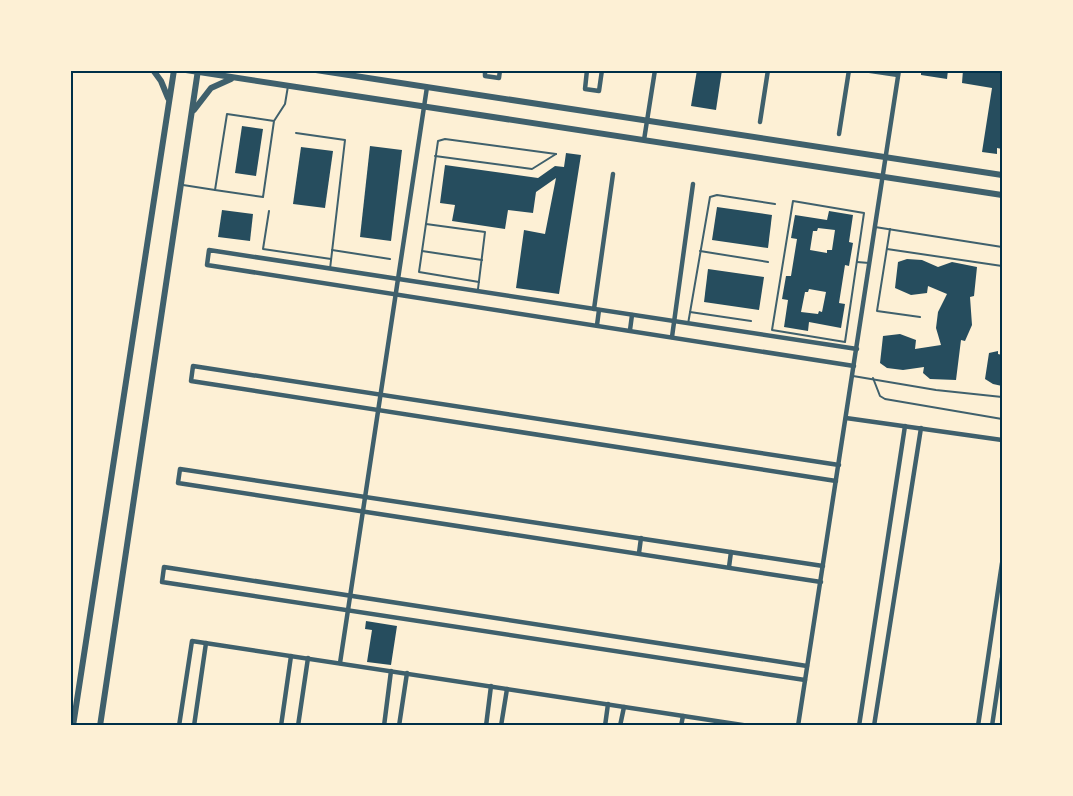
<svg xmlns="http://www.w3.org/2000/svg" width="1073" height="796" viewBox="0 0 1073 796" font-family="Signika,sans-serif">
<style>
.building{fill:#264d5e;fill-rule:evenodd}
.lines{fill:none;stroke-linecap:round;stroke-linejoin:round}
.service{stroke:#3f606c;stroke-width:2}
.minor{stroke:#3f606c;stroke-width:4.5}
.tertiary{stroke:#3f606c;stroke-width:6}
.neatline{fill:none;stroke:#003049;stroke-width:2}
</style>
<rect width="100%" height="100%" fill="#fdf0d5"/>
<g class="building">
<path d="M697 70H722L716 110 691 106Z"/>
<path d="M921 70H948L947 79 921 75Z"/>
<path d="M963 70H1002V149L997 148V154L982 152 992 88 962 83Z"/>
<path d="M242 126 263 129 256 176 235 173Z"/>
<path d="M370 146 402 150 391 241 360 237Z"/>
<path d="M301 147 333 151 325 208 293 204Z"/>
<path d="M566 153 581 155 559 294 516 288 524 230 545 234 556 178 536 192 533 213 508 210 505 229 452 221 455 205 440 203 445 165 538 178 555 166 564 167Z"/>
<path d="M717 207 772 215 768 248 712 240Z"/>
<path d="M222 210 253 214 250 241 218 237Z"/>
<path d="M829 211 853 215 849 242 853 243 849 266 845 265 839 303 845 304 841 328 809 322 808 331 784 327 788 300 782 299 786 276H791L797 239 791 238 795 215 827 220ZM818 228 835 230 832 250H827V253L810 250 813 231H817ZM809 289 826 292 822 312 819 311 818 314 801 312 805 292H808Z"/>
<path d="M907 259 922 260 938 267 952 262 977 267 974 296 970 297 972 325 965 341 961 340 956 380 930 379 923 373 924 367 903 370 887 368 880 363 883 336 900 334 916 340 915 349 941 345 936 328 938 312 947 294 928 286 927 293 911 295 895 288 898 262Z"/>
<path d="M708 269 764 277 759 310 704 302Z"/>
<path d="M998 351V354L1002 355V386L993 384 985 379 989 353Z"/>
<path d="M366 621 397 626 391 665 367 662 372 630 365 629Z"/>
</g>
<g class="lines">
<g class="service">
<path d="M274 121 227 114 215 190 263 197 274 121 285 104 288 86"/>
<path d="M296 133 345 140 330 269"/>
<path d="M435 156 532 169 556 154"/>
<path d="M183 185 215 190"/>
<path d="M793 201 864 213 845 342 772 330Z"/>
<path d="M269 211 263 249 331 259"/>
<path d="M426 224 485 232 478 289"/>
<path d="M875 227 1002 247"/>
<path d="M890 229 877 311 920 317"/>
<path d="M887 249 1002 266"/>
<path d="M332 250 390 259"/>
<path d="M422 251 482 260"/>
<path d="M700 251 768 262"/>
<path d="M857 262 869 263"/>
<path d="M479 282 419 272 438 141 445 139 556 154"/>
<path d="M690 312 751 321"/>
<path d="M688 324 710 197 717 195 775 204"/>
<path d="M853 376 936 390 1002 397"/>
<path d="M873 378 880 396 885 399 1002 419"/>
</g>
<g class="minor">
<path d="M485 70V76L499 78 500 70"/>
<path d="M587 70 585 89 599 91 602 70"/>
<path d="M864 70 898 75"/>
<path d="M760 122 768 70"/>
<path d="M839 134 849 70"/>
<path d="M644 140 655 70"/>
<path d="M594 309 613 174"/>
<path d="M597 325 599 310"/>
<path d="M630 330 632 315"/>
<path d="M672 337 693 184"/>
<path d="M854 366 207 265 209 250 857 349"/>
<path d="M846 418 1002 440"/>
<path d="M836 481 191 381 193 366 839 465"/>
<path d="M639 553 641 538"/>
<path d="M729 567 731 552"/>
<path d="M821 582 178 483 180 469 823 566"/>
<path d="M340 663 427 87"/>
<path d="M805 680 162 582 164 567 807 666"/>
<path d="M179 726 192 641 749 726"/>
<path d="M194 726 206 643"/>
<path d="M281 726 291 656"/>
<path d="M298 726 308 658"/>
<path d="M384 726 391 671"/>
<path d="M399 726 407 673"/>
<path d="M486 726 491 686"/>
<path d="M501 726 507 689"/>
<path d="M605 726 608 704"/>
<path d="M620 726 624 707"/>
<path d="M681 726 683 716"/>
<path d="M798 726 899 70"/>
<path d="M859 726 905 426"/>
<path d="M874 726 921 428"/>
<path d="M978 726 1002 563"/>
<path d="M992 726 1002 658"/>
</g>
<g class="tertiary">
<path d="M153 70 161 81 168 98"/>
<path d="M186 70 1002 195"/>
<path d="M316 70 1002 175"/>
<path d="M194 110 211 88 231 79"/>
<path d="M73 726 174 70"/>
<path d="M100 726 198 70"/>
</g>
</g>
<rect width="1073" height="796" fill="none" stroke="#fdf0d5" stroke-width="144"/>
<rect x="72" y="72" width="929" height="652" class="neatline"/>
</svg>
